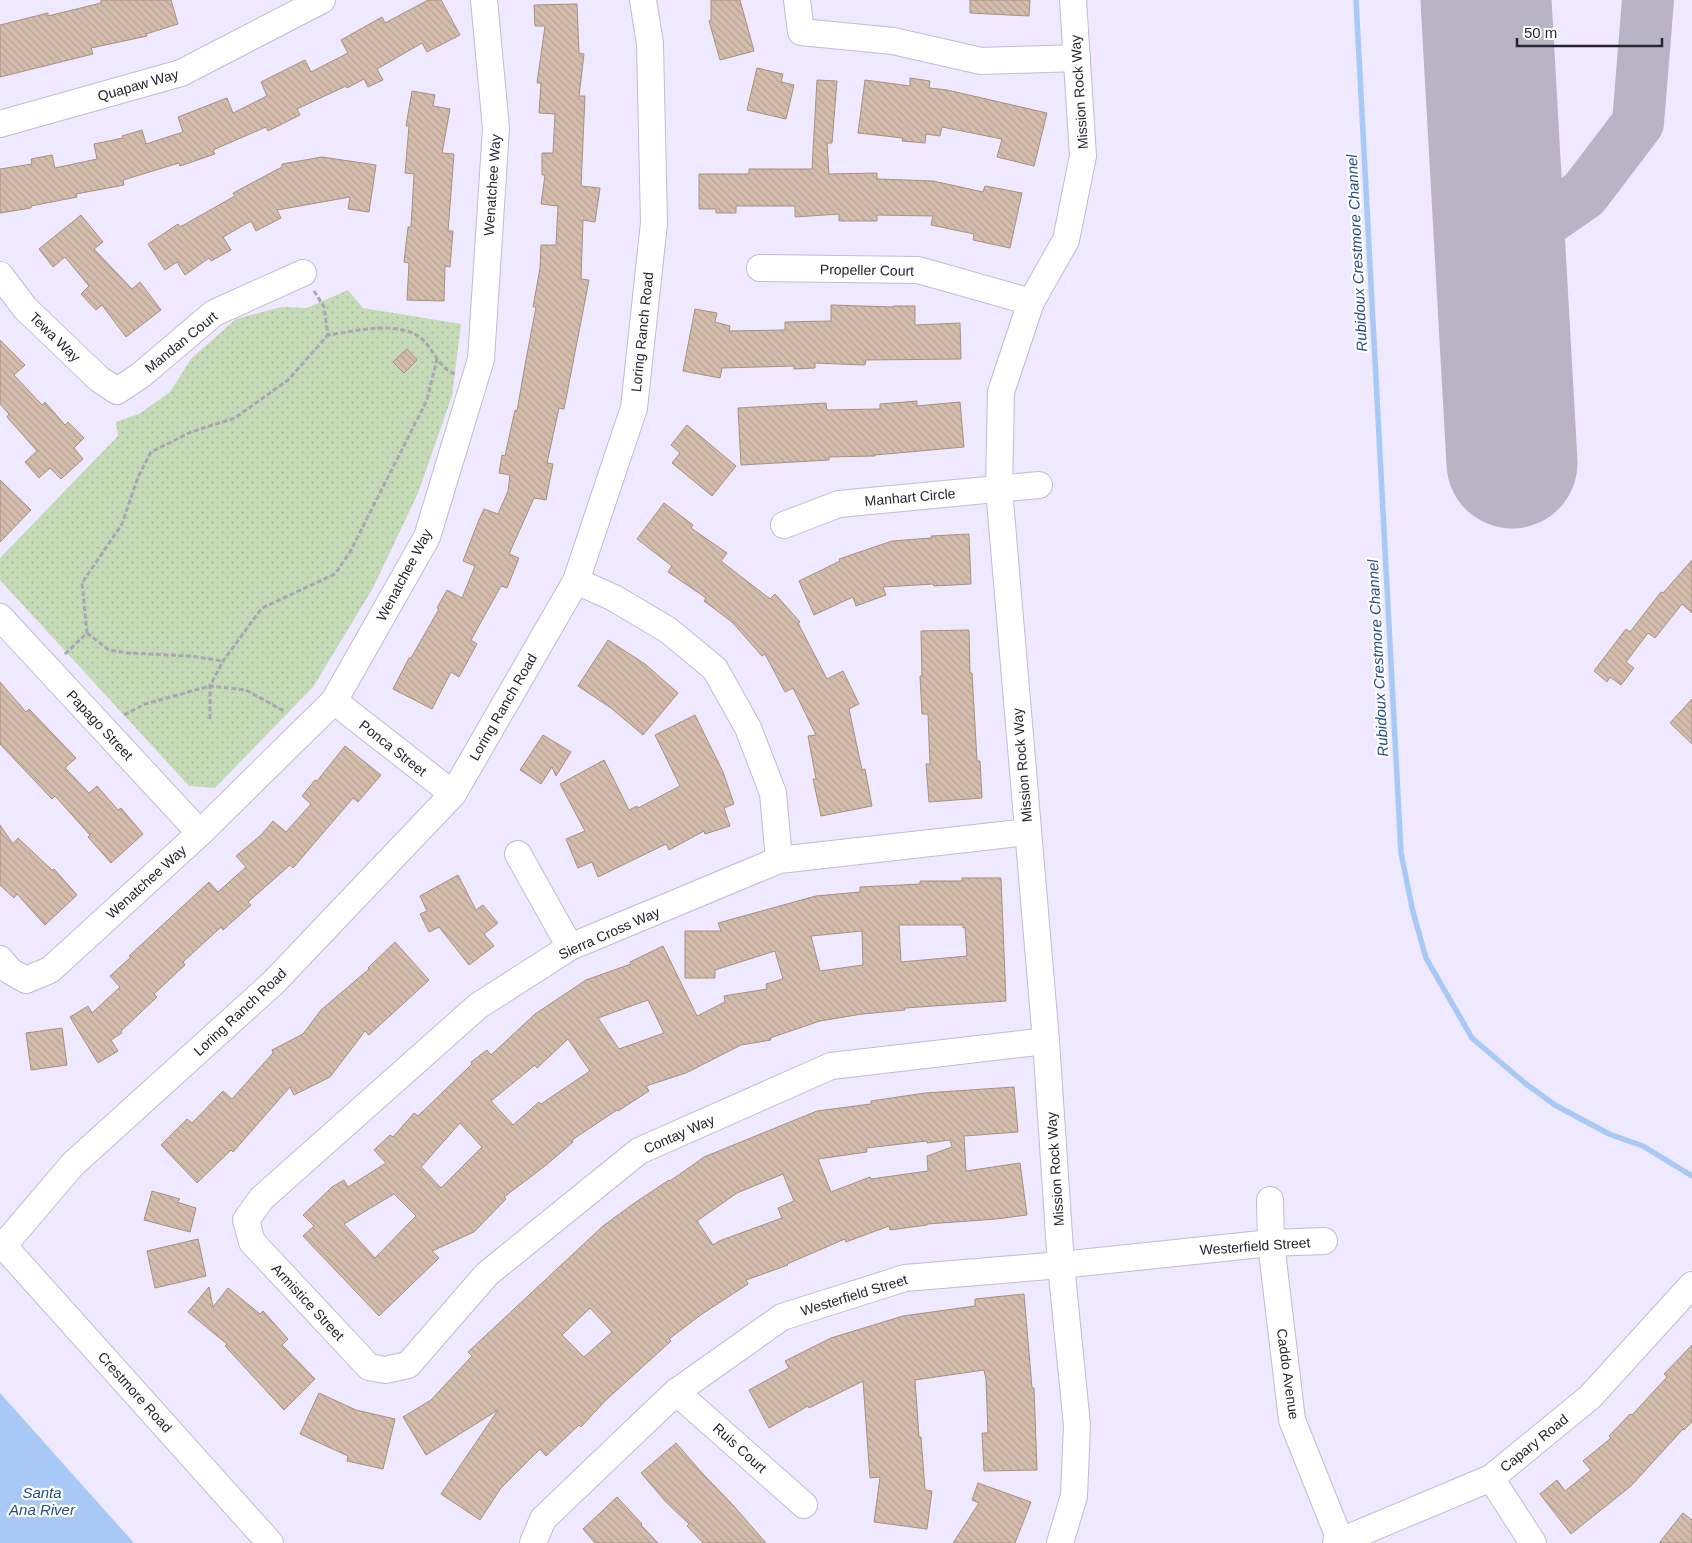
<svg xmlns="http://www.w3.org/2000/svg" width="1692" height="1543" viewBox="0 0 1692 1543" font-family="Helvetica,sans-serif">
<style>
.grass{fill:url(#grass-dots)}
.water{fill:#a8c9f6}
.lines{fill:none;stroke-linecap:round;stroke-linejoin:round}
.stream{stroke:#a8c9f6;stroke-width:5.5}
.taxiway{stroke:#b8b4c6;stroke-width:52}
.runway{stroke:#b8b4c6;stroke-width:131}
.building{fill:url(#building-back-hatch);stroke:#a79081;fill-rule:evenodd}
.minor-casing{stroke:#c1bbd4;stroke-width:28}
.path{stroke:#a9a5b6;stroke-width:3;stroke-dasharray:5 2.5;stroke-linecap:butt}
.minor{stroke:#fff;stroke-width:26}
.labels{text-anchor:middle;stroke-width:4.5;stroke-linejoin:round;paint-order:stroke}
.street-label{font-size:14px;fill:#27252e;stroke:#fff}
.water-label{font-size:15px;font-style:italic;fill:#244f86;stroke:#fff}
</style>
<defs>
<pattern id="grass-dots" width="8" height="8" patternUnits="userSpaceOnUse" patternTransform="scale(1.25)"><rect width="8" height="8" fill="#c5dab6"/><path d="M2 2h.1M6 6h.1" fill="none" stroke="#a9bb9d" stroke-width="1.8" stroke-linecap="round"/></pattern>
<pattern id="building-back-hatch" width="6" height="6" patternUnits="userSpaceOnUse" patternTransform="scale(1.25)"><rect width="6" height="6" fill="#d4bdac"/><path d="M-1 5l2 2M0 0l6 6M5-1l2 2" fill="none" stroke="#b6a294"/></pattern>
</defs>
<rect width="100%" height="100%" fill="#eee9fe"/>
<path class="grass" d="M348 290 363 308 461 324 452 396 418 493 373 588 313 687 215 788 189 786 0 580V558L118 436 116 422 139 414 170 392 191 359 236 319 282 307 307 308Z"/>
<path class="water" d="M0 1393 134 1543H0Z"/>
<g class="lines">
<path class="stream" d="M1356 0 1401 853 1413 912 1426 958 1472 1038 1526 1084 1555 1105 1609 1134 1643 1146 1692 1176"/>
<path class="taxiway" d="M1498 222 1529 232 1584 194 1638 123 1648 0"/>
<path class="runway" d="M1486 0 1512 463"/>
</g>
<g class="building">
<path d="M101 0H171L178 24 146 34 147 36 91 48 93 54 0 77V25L48 13V16L101 3Z"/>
<path d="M428 0H441L460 35 427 52 422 43 377 69 383 80 368 87 364 79 347 88 346 86 297 109 300 115 268 131 266 127 213 150 215 154 180 166 179 163 123 180 124 185 76 194 77 197 31 206V208L0 213V169L32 164 31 159 52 155 55 168 97 159 94 144 123 138 122 136 142 130 146 144 183 132 178 117 227 98 233 113 267 96 261 82 305 60 311 72 348 53 341 40 382 17 385 23Z"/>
<path d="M711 0H740L754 51 720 60 709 21 711 20Z"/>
<path d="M970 0H1030L1029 16 970 13Z"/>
<path d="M577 4 579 53 584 54 579 96H585L581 186 600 188 595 222 583 220 581 279 589 280 564 409 559 408 547 463 553 464 546 500 534 498 509 554 519 558 507 588 501 586 471 640 477 644 459 677 451 672 432 709 393 689 409 658H411L439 609 437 608 447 590 462 598 475 566 463 561 478 522 484 509 498 514 508 491 510 475 499 473 502 455 505 456 515 410 517 411 525 365 536 307H533L540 268 541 245H556L558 206 541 204 545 175H542V153H553L555 114 539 113 541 83H537L545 26H535L534 5Z"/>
<path d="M757 68 783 74 781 82 794 85 786 119 747 110Z"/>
<path d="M910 78 930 81 929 88 947 90 1047 113 1034 166 997 157 1002 139 942 127 940 136 926 134 925 143 902 141 903 138 858 133 865 80 910 86Z"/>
<path d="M817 80 837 81 832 143H827L829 174 877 173V179L933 181 983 192 985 186 1022 193 1010 248 973 240 974 234 931 225 933 216 877 215V221H839V214L795 217V206H736V213H716V209H699V174H749V169H812Z"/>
<path d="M412 91 435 95 433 106 450 109 442 153 454 154 448 231H453L450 267 445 266 444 301 407 300 409 263 404 262 408 227H411L414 174 405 173 409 126H406Z"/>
<path d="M322 157 376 165 369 212 348 209 350 197 277 210 281 218 256 231 251 221 223 237 231 250 211 261 209 258 185 275 177 262 165 270 148 244 178 224 180 227 235 196 233 193 282 167V164Z"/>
<path d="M81 215 103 242 94 249 132 289 140 282 161 310 126 337 102 305 96 310 81 294 89 286 65 257 53 267 39 249Z"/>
<path d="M831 305 893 307V306H915V325L960 323 961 359 866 360 865 365 815 363V368L794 369V366L722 368 720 378 683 371 695 309 717 313 715 322 730 326 729 331 785 330V322L831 321Z"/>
<path d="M0 340 25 365 14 375 42 405 45 402 65 425 68 422 84 438 74 448 83 459 61 479 50 468 39 478 25 462 37 451 7 417 9 414 0 404Z"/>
<path d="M407 349 417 360 404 373 393 362Z"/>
<path d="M917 401V406L960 402 964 447 875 455V456L829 457V460L741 465 738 408 826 403 827 410 880 409V404Z"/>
<path d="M687 425 736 466 712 496 672 463 680 453 671 445Z"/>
<path d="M0 480 31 510 0 542Z"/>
<path d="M664 503 693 525 691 528 727 553 721 561 770 599 775 594 800 622 798 623 827 679 843 671 859 704 849 709 862 770 865 769 872 806 821 816 813 779H816L808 736 816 735 793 688 785 692 765 654 762 656 732 622 704 601 706 598 668 572 672 566 637 539Z"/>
<path d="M969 534 971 584 934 586 933 584 883 587 886 595 856 606 853 597 814 615 799 581 840 561 839 559 892 541 932 538 931 536Z"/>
<path d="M1692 560V613L1682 604 1655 638 1648 633 1626 662 1634 668 1621 685 1610 677 1607 682 1594 671 1626 629 1630 632 1661 592 1663 593Z"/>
<path d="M969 630 970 673H972L977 761H980L982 798 929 802 926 764H930L928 714H922L920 676H922L921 631Z"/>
<path d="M608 640 645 664 678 693 643 735 611 708 578 686Z"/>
<path d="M0 682 26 712 29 709 76 758 65 768 89 793 97 786 118 810 121 808 143 834 111 863 88 837 90 835 55 796 52 799 0 744Z"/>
<path d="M1692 699V744L1670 723Z"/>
<path d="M695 715 723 772 734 804 724 808 730 826 705 834 704 831 669 850 666 844 598 877 592 862 578 868 566 839 585 831 560 784 604 760 629 810 637 806 638 808 680 786 655 735Z"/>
<path d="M543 735 571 752 556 776 552 767 541 784 520 770Z"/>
<path d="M345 746 381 775 358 802 353 798 293 868 290 865 248 902 251 905 223 930 221 927 183 962 185 965 154 994 157 997 121 1031 122 1033 111 1040 118 1051 98 1063 70 1017 88 1006 92 1013 120 987 110 976 131 957 129 956 209 882 218 892 246 867 236 856 261 835 273 821 286 832 311 804 302 796 315 780 317 781Z"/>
<path d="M0 825 13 844 18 838 52 870 54 869 77 895 45 925 17 894 14 898 0 885Z"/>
<path d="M458 875 476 910 483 905 498 923 484 934 494 946 469 965 439 927 429 932 420 914 427 911 420 896Z"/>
<path d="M962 878H1001L1006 1001 905 1008V1010L862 1014 820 1021 770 1038 771 1040 741 1045 686 1073 646 1086 649 1091 618 1111 617 1110 572 1140 573 1142 545 1166 504 1197 506 1199 474 1232 432 1251 439 1258 379 1316 303 1236 314 1226 303 1215 332 1187 344 1180 348 1187 386 1163 374 1150 390 1135 393 1137 414 1113 418 1116 472 1064 471 1062 487 1050 491 1055 535 1014 586 980 631 964 630 962 663 946 697 1016 725 1002 724 996 767 989 766 984 783 979 775 951 715 970V978H685V931H721L718 923 816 896 860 892V887L920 884V881H962ZM899 925H963V928L965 927 967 956 901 962ZM862 931 863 965 820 971 811 936ZM648 1000 664 1033 619 1049 598 1018ZM568 1039 590 1071 541 1104 539 1102 513 1125 491 1101 535 1065 537 1068ZM460 1123 482 1147 441 1188 421 1167ZM394 1194 416 1216 375 1258 344 1224Z"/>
<path d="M395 942 429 980 369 1035 365 1031 330 1077 294 1095 290 1087 233 1152 231 1150 197 1183 161 1145 187 1119 192 1123 223 1091 232 1099 273 1053 272 1050 303 1034 321 1010 369 969 368 968Z"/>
<path d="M62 1028 67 1065 31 1070 26 1033Z"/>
<path d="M1014 1087 1018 1132 964 1136 966 1171 1020 1163 1027 1215 996 1219 927 1224V1225L890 1230 889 1226 846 1242 845 1239 787 1264 788 1265 746 1280 748 1284 702 1314 669 1339 671 1341 606 1400 581 1427 579 1425 546 1456 540 1449 501 1488 480 1520 441 1494 498 1410 426 1455 403 1417 431 1400 472 1356 468 1352 603 1226 633 1204 669 1180 670 1181 704 1157 817 1111 871 1104V1101L925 1093ZM950 1140 952 1147 927 1156 928 1171 871 1179 870 1177 831 1192 818 1159 867 1152 866 1148 927 1141V1143ZM783 1174 794 1201 778 1208 782 1218 719 1241 713 1245 697 1221 737 1193ZM590 1308 612 1332 584 1357 562 1335Z"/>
<path d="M152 1191 180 1199 177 1202 196 1208 190 1232 144 1220Z"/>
<path d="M198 1239 206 1276 155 1288 147 1251Z"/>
<path d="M209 1287 213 1307 228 1288 260 1314 263 1311 288 1339 282 1345 315 1379 284 1410 225 1346 227 1344 188 1312Z"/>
<path d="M1024 1294 1032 1388H1034L1037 1470 984 1471 982 1433H988L986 1379 984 1370 915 1380 919 1437H921L925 1490 932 1491 927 1529 874 1522 880 1477 870 1478 863 1381 809 1408 808 1406 769 1428 749 1390 789 1368 785 1361 831 1338 903 1316 975 1306V1299Z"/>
<path d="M1692 1345V1422L1684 1430 1683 1429 1631 1486 1571 1534 1540 1494 1557 1480 1565 1491 1591 1470 1583 1461 1611 1438 1609 1436 1630 1414 1632 1415 1667 1377 1664 1374Z"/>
<path d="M319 1393 356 1410 395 1419 383 1469 347 1461 348 1456 300 1434Z"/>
<path d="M676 1443 703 1474 732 1504 766 1543H703L687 1526 689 1524 666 1502 641 1473Z"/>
<path d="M978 1483 1031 1502 1015 1543H953L979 1503 972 1500Z"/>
<path d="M617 1497 642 1524 641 1525 658 1543H595L583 1529Z"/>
<path d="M1683 1513 1692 1520V1543H1659Z"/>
</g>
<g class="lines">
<defs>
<g id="minor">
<path d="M797 0 801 32 893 41 981 61 1077 58"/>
<path d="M0 124 181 73 322 0"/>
<path d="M760 268 918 270 1031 302"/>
<path d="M0 275 25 308 99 379 117 391 141 375 214 313 303 273"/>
<path d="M784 525 839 504 1039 485"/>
<path d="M576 581 614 598 668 630 715 669 748 728 773 793 779 860"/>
<path d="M0 617 200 833"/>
<path d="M334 701 453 794"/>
<path d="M1028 832 779 860 570 947 478 1006 262 1198 246 1220 252 1242 369 1367 385 1370 408 1365 487 1274 639 1151 831 1066 1046 1041"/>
<path d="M518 854 570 947"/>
<path d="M0 959 10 971 26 980 50 970 200 833 334 701 427 537 481 359 496 128 484 0"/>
<path d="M1270 1200 1271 1243 1292 1420 1340 1540"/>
<path d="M0 1242 270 1543"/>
<path d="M4 1245 73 1164 274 982 453 794 576 581 634 408 654 223 650 44 643 0"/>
<path d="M676 1392 804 1505"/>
<path d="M1491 1478 1533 1543"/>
<path d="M533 1543 543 1519 676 1392 782 1317 905 1278 1061 1265 1271 1243 1324 1241"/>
<path d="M1060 1543 1074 1496 1077 1425 1061 1265 1046 1041 999 489 1001 392 1031 302 1066 240 1083 156 1073 0"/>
<path d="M1336 1543 1491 1478 1590 1397 1692 1285"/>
</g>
</defs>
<use href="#minor" class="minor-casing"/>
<g class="path">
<path d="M314 291 324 307 328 335C356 331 405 318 426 343 435 354 441 369 455 374"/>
<path d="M87 633 109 650 128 653 190 656 223 661"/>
<path d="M65 654 87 633 82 583 122 524 138 477 151 452 191 432 235 418 288 380 328 335"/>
<path d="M124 715 145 704 210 686 246 690 284 711"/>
<path d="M210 719V686L223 661 262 608 335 574 350 552 427 400 437 359"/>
</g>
<use href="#minor" class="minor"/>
</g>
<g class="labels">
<g class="street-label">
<text transform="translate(138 85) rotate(-16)" y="5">Quapaw Way</text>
<text transform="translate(1079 92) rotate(-94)" y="5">Mission Rock Way</text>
<text transform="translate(492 185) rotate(-86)" y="5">Wenatchee Way</text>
<text transform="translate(867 270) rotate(1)" y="5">Propeller Court</text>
<text transform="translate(642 332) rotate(-84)" y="5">Loring Ranch Road</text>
<text transform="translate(55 337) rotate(44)" y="5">Tewa Way</text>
<text transform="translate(181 342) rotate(-39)" y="5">Mandan Court</text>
<text transform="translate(910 497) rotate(-5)" y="5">Manhart Circle</text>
<text transform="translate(404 575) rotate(-62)" y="5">Wenatchee Way</text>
<text transform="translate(503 707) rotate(-60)" y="5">Loring Ranch Road</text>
<text transform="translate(100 725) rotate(47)" y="5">Papago Street</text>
<text transform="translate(393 748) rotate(38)" y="5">Ponca Street</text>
<text transform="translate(1022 765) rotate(-95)" y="5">Mission Rock Way</text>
<text transform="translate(146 882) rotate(-42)" y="5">Wenatchee Way</text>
<text transform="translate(609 933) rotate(-24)" y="5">Sierra Cross Way</text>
<text transform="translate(240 1012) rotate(-43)" y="5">Loring Ranch Road</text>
<text transform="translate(679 1134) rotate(-24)" y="5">Contay Way</text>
<text transform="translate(1055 1169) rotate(-94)" y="5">Mission Rock Way</text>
<text transform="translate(1255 1246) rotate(-4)" y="5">Westerfield Street</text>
<text transform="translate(854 1295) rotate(-17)" y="5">Westerfield Street</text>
<text transform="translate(308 1302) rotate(47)" y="5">Armistice Street</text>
<text transform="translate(1288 1374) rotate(82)" y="5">Caddo Avenue</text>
<text transform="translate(135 1392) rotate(48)" y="5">Crestmore Road</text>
<text transform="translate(1534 1443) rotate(-39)" y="5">Capary Road</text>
<text transform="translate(740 1448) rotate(42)" y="5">Ruis Court</text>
</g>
<g class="water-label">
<text transform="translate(1357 253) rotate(-93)" y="5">Rubidoux Crestmore Channel</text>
<text transform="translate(1378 658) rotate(-93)" y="5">Rubidoux Crestmore Channel</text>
<text x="42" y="1498">Santa<tspan x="42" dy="17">Ana River</tspan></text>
</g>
</g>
<path d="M1517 38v8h145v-8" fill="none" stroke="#27252e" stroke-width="2.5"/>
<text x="1524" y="38" font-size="15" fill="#27252e" stroke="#ffffff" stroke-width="4" paint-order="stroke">50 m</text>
</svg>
